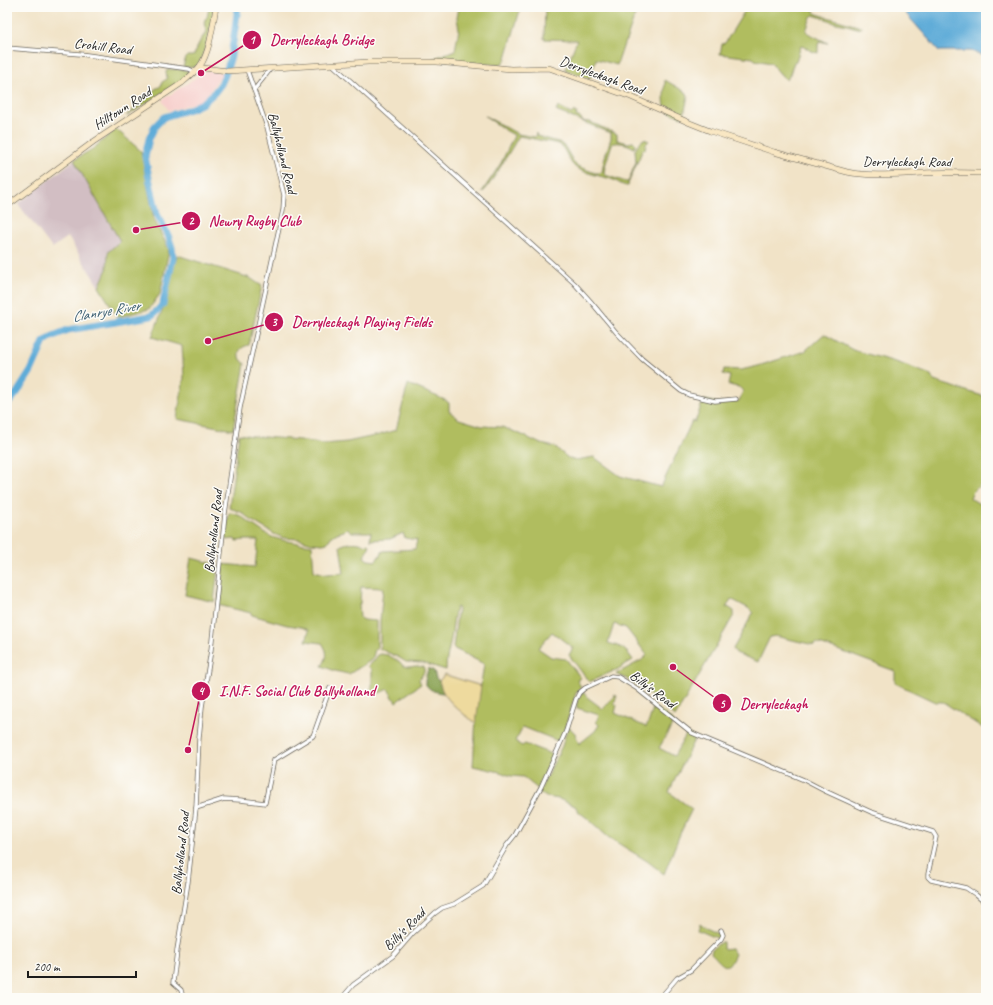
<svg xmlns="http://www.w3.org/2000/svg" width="993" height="1005" viewBox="0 0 993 1005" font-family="Caveat,sans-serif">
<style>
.built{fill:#f7d0cd}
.industrial{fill:#d2bec3}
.green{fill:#b0bd5f;stroke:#666c3e}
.forest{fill:#8ca456;stroke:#546039}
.sand{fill:#eeda9e;stroke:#857b5d}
.water{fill:#5facd8;stroke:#3e647a}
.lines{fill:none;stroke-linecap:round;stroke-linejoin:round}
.river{stroke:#5facd8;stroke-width:7}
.street-casing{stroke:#676258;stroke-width:5}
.secondary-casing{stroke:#676258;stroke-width:6}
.street{stroke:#fff;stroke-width:3.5}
.secondary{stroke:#f9e7c3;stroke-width:5}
.labels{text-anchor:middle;stroke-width:3;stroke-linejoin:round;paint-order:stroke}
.street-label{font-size:14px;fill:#1c1c1c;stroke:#fdfcf7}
.water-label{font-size:15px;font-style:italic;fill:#3a5d71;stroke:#fdfcf7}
.leader{fill:none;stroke:#c2185b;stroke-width:1.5}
.callout-dot{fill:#c2185b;stroke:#fdfcf7;stroke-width:1.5}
.mark-label{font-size:12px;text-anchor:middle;font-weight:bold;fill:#fff}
.callout-label{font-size:15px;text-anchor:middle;font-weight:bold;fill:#c2185b;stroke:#fdfcf7;stroke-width:3;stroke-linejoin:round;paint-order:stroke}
</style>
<rect width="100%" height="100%" fill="#fdfcf7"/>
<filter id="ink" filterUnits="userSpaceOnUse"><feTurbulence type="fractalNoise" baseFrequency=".025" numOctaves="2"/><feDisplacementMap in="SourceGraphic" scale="8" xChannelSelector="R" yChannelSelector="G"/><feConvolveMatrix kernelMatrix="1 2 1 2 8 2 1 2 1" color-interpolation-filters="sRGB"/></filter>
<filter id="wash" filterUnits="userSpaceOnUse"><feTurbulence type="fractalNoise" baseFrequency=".012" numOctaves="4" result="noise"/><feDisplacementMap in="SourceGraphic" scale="16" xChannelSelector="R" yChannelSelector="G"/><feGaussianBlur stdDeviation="0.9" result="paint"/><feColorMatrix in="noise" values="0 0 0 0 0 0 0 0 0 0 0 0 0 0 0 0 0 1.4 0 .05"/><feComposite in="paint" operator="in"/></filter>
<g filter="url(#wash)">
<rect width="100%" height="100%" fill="#f1e3c7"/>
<path class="built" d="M206 71 223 72 210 91 200 101 169 111 162 100Z"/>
<path class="industrial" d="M74 160 120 242 108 252 107 269 99 287 68 237 52 248 18 204Z"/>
<g class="green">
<path d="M210 7H214C212 18 206 62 196 66 192 68 187 67 183 67L185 60 187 56H192L194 55 200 41 205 34 206 30 204 23 205 19C208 17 207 16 208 13 208 11 209 9 210 7Z"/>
<path d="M459 7H521L505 61 499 65 432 59 455 50 459 29 457 18Z"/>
<path d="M545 7H636V12L626 41H625L617 65 596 59 590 79 565 70 577 40 544 39Z"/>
<path d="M747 7H814V12L817 14 861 27 860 29 847 25 832 22 829 20 813 15 811 17 806 31 808 33 828 43H827L820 41 818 45V53C811 52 806 47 801 46L796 61 794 62 790 74 787 80 782 76 771 63 755 60 753 58 720 54 722 44 725 43Z"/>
<path d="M168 69C175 70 184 68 189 72L188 76 127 116V115L143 102 155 89 161 86 162 82 167 79 166 72Z"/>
<path d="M665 80 687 93 688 96 684 115 681 117C677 115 670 113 667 110 662 105 665 87 665 80Z"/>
<path d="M558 107 571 114 574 111 575 113H577L576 116 581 118 582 121 587 122 588 121 617 134V140L628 143 633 142 635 143 636 145 634 148C628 144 618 141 612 144L605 166 604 174 605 175 626 182H628L636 162 635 150 640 142 644 139 649 141 646 144 645 150 643 149 628 184 629 185 628 186C622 186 617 181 611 179 601 176 583 173 575 167 568 161 566 149 559 144L519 136 498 171 486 189 482 193V192L501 163 514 136V135L505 130 485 116 518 134 535 137 536 133 537 136 550 140 559 142 565 147 574 163 577 166 595 173H600L602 172 604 160 611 138V133L558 112 556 111Z"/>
<path d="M116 129 141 151 154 219 169 250 160 294 149 309 118 317 99 287 107 269 108 252 120 241 74 160 94 148Z"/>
<path d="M177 255 250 278 262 286 249 345C241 347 238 350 239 357L245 364 233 430 177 419 184 377 182 346 152 337 164 306Z"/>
<path d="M824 334 853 350 899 363 931 375 934 381 986 397V479L972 493 970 498 986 508V523L982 531 986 536V730L943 702H935L895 683V671L835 649 816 643 814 645 775 636 770 637 758 662 736 653 733 649 753 613 748 608 731 599 726 608 728 607 734 611V615L675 717C657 701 639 683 616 674L642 660 647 655 626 628 614 624 608 643C622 647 625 648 633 660L618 669 589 682 569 655 573 648 552 632 538 648 551 657 566 659 581 678 577 680 581 687 576 693 562 737 558 741 523 727 515 741 518 743H517L522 746 525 744 554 755 538 789 523 777 511 776 500 772 473 766 476 718 484 664 453 648 457 615 458 611V607L456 608C453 618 453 628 451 639 449 649 446 659 446 670L423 663 406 662 398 657 380 649V621L383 588 361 587 360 604H359L360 618 363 620 377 621V649H375L373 657 370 661 349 674H348L335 671 322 666C328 657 328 652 322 643L306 641 309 630 301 627 287 625 252 615 251 613 218 605 222 564 255 567 258 540H245L236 541 235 539 226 540 225 533 229 513C241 513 246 521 256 527 260 530 270 537 275 538 287 542 300 543 312 545L314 571 326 574 344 573 340 546C348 542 357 541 365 545L367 544 370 545 364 557 368 560 376 561 379 556H380L383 551 415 549 417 540 405 538 403 533 390 539 370 540 371 532H352L347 528 344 531 337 533 331 537 327 543 323 544 312 543 299 539 284 538 274 534 251 520 241 512 229 508 239 434 252 436 300 440 323 444 347 442 379 435 396 430 408 384 445 400 449 403V411L459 419 482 426 502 427 520 434 541 444 555 447 568 458 576 460 594 457 620 476 661 487 692 421 695 422 703 401 705 400 719 403 739 401 743 391 739 387 728 385 730 376 723 374 724 369 741 370 758 366 805 351Z"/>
<path d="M191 558 216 564 218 568 214 602 185 595Z"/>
<path d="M381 654 388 655 400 662 403 666 409 667 416 666 424 667V672L419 680 421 684 396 702 388 689C382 692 376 695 369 693L372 687V670L368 666 372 663 378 655Z"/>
<path d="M583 692 587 697 603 709 615 695 617 696 614 703 617 705 615 713 646 727 649 721 653 708C661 710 667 716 674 722L659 748 674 756 687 733 695 738 669 792 692 809 680 834 664 874 647 861 608 837 587 818 579 812 575 806 559 799 546 797 539 792 562 746 568 726 575 733 579 744 595 731 599 725 596 722 599 715 577 708C576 702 578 696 583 692Z"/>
<path d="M700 923 706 928 719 934 720 938 719 939 698 930Z"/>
<path d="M721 942H723V949L731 948 735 954C726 975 722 963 711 953L712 949Z"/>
</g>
<path class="forest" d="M429 668 434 671 436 678 439 681 442 690 444 693C437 693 427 690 425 682 425 678 427 673 428 669Z"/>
<path class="sand" d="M445 674 449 676 481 686 476 723C465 716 447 701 442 690 441 687 440 684 439 681Z"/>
<path class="water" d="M900 7H986V57L971 51H939Z"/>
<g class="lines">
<path class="river" d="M7 405 17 393 31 371 44 342 51 337 68 330 151 316 158 310 163 304 173 258 172 247 168 235 157 214 149 178 145 156 149 139 155 126 164 117 190 109 203 103 214 93 221 84 225 75 231 56 238 7"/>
</g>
</g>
<g filter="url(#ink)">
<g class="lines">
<defs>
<g id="street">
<path d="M7 48 80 54 189 69 195 72"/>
<path d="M333 65 574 283 592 303 616 332 642 359 681 391 689 395 715 401 736 399"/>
<path d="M254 90 269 71V69"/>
<path d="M196 808 224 799 240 800 265 803 274 760 313 736 330 688"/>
<path d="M183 998 181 990 173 983C174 972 176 961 177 950L188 882 196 808 199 738 202 707 211 650 225 514 240 408 283 210 284 195 267 127 247 70"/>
<path d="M342 998 353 985 393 956 412 934 435 913 442 908 454 904 483 886 507 845 515 835 541 787 566 731 576 699 579 693 585 688 611 676 618 677 636 688 692 733 804 780 825 791 871 812 933 832 936 837 928 874V877L931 880 966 888 975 894 983 901 986 902"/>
<path d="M660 998 677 978 691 970 721 939 723 935 721 930"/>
<path d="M984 998 986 990"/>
</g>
<g id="secondary">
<path d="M200 66 203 68 228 71 368 62H437L511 69 549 68 631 97 690 123 710 131 774 152 847 172C870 177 900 174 924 173 945 172 965 173 986 173"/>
<path d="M7 206 93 142 182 83C188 78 195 72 200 66 210 52 213 24 216 7"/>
</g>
</defs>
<use href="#street" class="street-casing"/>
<use href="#secondary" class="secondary-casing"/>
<use href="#street" class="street"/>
<use href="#secondary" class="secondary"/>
</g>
</g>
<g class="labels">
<g class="street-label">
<text transform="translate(103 46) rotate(7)" y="5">Crohill Road</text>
<text transform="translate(602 75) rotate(20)" y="5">Derryleckagh Road</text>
<text transform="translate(122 108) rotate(-33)" y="5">Hilltown Road</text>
<text transform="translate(283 153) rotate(76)" y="5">Ballyholland Road</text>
<text x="907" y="166">Derryleckagh Road</text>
<text transform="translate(213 531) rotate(-84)" y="5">Ballyholland Road</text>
<text transform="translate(653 689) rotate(37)" y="5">Billy's Road</text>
<text transform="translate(180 853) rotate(-84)" y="5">Ballyholland Road</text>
<text transform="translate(404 929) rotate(-45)" y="5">Billy's Road</text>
</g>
<g class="water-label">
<text transform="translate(106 311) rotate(-10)" y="5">Clanrye River</text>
</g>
</g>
<path class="leader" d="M201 73L252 40M136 230L191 221M208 341L274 322M188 750L201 691M673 667L722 703"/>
<g class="callout-dot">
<circle cx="201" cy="73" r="4"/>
<circle cx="136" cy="230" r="4"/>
<circle cx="208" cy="341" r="4"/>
<circle cx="188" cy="750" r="4"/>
<circle cx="673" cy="667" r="4"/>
<circle cx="252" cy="40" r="10"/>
<circle cx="191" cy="221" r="10"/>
<circle cx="274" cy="322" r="10"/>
<circle cx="201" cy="691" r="10"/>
<circle cx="722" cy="703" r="10"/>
</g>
<g class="mark-label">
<text x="252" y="44">1</text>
<text x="191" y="225">2</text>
<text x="274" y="326">3</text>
<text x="201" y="695">4</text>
<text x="722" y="708">5</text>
</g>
<g class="callout-label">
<text x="322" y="45">Derryleckagh Bridge</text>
<text x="255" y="226">Newry Rugby Club</text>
<text x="362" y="327">Derryleckagh Playing Fields</text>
<text x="297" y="696">I.N.F. Social Club Ballyholland</text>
<text x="774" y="709">Derryleckagh</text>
</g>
<rect width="993" height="1005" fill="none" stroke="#fdfcf7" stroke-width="24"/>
<path d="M28 971v6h108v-6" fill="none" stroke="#1c1c1c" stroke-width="2"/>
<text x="34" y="971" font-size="12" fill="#1c1c1c" stroke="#fdfcf7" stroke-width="3" paint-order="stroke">200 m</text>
</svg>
